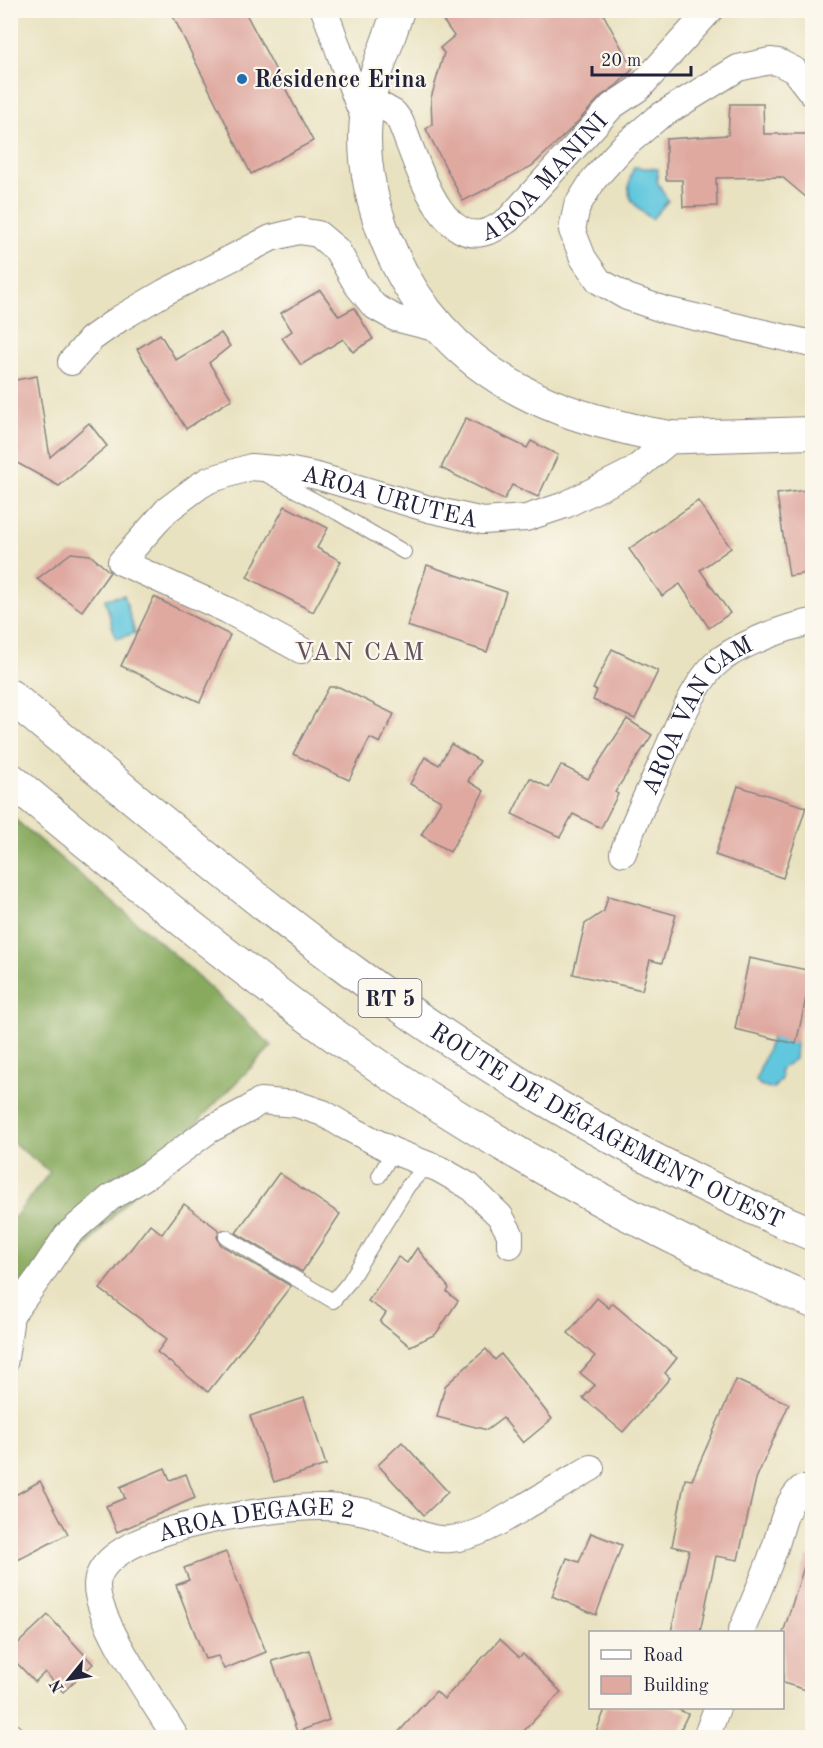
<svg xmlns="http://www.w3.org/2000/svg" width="823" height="1748" viewBox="0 0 823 1748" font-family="'Old Standard TT',serif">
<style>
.forest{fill:#88aa5e;stroke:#55664c;stroke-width:1.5}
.water{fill:#61c7de;stroke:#42748c;stroke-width:1.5}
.building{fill:#dfa9a0}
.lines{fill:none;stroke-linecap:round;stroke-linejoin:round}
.service-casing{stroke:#86827e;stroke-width:16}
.minor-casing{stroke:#86827e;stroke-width:28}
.tertiary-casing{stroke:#86827e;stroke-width:34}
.trunk-casing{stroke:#86827e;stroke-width:35}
.service{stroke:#fff;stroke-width:14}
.minor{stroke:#fff;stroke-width:26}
.tertiary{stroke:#fff;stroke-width:32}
.trunk{stroke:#fff;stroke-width:33}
.poi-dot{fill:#1f6fb2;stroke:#fbf7ec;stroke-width:2}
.labels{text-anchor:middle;stroke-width:4.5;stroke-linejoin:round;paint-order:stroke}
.shield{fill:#fbf7ec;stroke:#636270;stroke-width:1.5}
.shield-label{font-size:22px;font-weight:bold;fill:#22223b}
.poi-label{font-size:24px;font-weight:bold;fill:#22223b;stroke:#fbf7ec;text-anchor:start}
.street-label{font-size:24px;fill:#22223b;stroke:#fbf7ec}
.neighbourhood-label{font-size:26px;letter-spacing:1.5px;fill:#64515e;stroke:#fbf7ec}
</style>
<rect width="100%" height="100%" fill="#fbf7ec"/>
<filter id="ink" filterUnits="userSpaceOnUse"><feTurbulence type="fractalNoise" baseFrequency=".0167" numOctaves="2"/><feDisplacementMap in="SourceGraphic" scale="12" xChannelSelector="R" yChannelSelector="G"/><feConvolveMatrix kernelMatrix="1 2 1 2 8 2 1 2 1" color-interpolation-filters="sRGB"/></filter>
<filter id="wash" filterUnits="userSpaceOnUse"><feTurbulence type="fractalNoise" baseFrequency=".008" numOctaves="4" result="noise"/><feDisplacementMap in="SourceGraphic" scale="24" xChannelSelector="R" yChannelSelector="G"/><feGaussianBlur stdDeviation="1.35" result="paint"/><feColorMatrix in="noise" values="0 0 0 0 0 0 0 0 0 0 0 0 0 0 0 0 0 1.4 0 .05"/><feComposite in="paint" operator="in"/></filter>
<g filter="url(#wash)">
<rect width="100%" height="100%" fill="#e9e2c1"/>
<path class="forest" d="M11 816 176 956 272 1046 206 1113 106 1224 31 1312 11 1320V1222L50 1172 11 1141Z"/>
<g class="water">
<path d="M634 167 658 169 657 181 668 201 652 219C629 203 623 194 634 167Z"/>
<path d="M124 595 135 633 116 639 105 599Z"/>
<path d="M772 1036 796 1041 795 1059 780 1069 781 1079 773 1089 760 1085 756 1080Z"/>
</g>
<g id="blocks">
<g class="building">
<path d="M170 10H244L313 141 251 174Z"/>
<path d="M458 10H601L633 69 617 85 601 96 573 127 532 166 463 201 426 129 432 125 431 98 444 53 440 48 454 36 442 19Z"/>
<path d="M730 104H763L764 134H813V203L782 177 716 178 717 206 683 207 682 180H666V139L728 135Z"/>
<path d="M320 290 339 316 354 308 373 339 353 352 343 339 301 365 282 338 292 331 281 313Z"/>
<path d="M221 333 230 346 209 363 232 399 186 429 137 349 160 334 176 360Z"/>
<path d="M37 376 50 457 89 423 107 446 59 486 10 459V381Z"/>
<path d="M466 418 527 448 531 441 558 455 538 497 512 485 504 500 441 468Z"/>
<path d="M813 489V572L789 576 777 494Z"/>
<path d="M698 501 731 548 700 570 730 613 709 628 680 584 662 596 629 549Z"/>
<path d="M285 506 328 528 317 548 341 561 313 612 247 577Z"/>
<path d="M71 553 90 555 110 572 82 611 37 579Z"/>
<path d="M427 565 506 592 487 652 407 626Z"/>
<path d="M154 597 230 635 200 702 121 666Z"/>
<path d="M612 649 658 671 635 719 593 700 597 690 593 689Z"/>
<path d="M329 687H339L394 714 380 743 370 738 349 780 293 754Z"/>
<path d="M627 719 652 735 615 792 618 794 601 828 573 814 560 837 512 814 530 778 549 788 561 765 588 779Z"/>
<path d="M451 744 480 761 468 781 484 791 450 852 421 835 441 801 410 784 425 757 439 765Z"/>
<path d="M738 786 806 807 783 878 715 855Z"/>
<path d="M608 896 676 915 662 963 650 960 642 990 573 974 585 924 604 911Z"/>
<path d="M749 958 812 971 796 1044 735 1029Z"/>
<path d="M279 1173 340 1214 302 1272 236 1233Z"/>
<path d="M184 1204 220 1231 217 1237 221 1245 291 1286 208 1392 157 1352 167 1339 100 1289 150 1224 162 1234Z"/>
<path d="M417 1248 449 1288 447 1292 458 1301 436 1334 410 1346 380 1322 386 1313 368 1301 398 1257 407 1263Z"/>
<path d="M597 1298 609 1308 612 1303 677 1358 665 1373 670 1378 623 1432 583 1398 595 1385 580 1373 595 1356 568 1333Z"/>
<path d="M486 1349 495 1360 501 1354 552 1419 523 1443 503 1418 487 1430 437 1417 445 1386Z"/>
<path d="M736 1380 789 1404 756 1479 738 1560 716 1556 700 1632H671L689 1550 672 1546 685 1479 692 1480Z"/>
<path d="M304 1398 326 1465 274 1482 250 1416Z"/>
<path d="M402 1442 448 1492 424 1515 378 1465Z"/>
<path d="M165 1468 170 1480 186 1474 195 1498 117 1532 106 1506 125 1498 120 1487Z"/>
<path d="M40 1481 68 1534 10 1564V1498Z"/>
<path d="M591 1533 622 1545 596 1615 552 1596 567 1558 579 1562Z"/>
<path d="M226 1552 266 1652 224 1669 218 1656 205 1659 176 1585 189 1580 184 1568Z"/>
<path d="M807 1557 813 1558V1692L783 1683V1633Z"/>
<path d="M48 1615 93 1664 63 1692 45 1672 35 1682 10 1656V1651Z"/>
<path d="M500 1639 519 1657 523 1654 561 1692 518 1737H394L436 1691 444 1699Z"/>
<path d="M309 1650 329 1720 297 1732 272 1661Z"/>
<path d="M606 1707H673L688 1714 677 1737H594Z"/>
</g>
</g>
</g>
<g filter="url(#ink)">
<use href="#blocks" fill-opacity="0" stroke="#86827e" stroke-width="1.5"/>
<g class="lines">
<defs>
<g id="service">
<path d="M265 474 338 513 404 552"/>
<path d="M379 1176 393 1151"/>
<path d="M226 1237 333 1301 349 1282 408 1186 421 1172 434 1170"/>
<path d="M10 1365 16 1324 14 1314"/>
</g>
<g id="minor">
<path d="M324 10C339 47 349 85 366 122"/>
<path d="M812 93 794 70 778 62 770 61 738 68 657 118 623 147 594 179 577 206 572 230 583 258 599 281 627 297 665 310 812 344"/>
<path id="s1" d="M369 99 394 113 400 121C414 152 439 251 489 231 496 229 503 223 509 219L612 106 639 88 710 10"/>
<path d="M71 362 91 339 119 319 165 292 271 238 299 231 318 234 337 250 357 285 374 306 395 318 442 330"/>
<path id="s2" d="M301 650 227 610 121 562 167 510 199 486 209 480 251 467 287 470 317 476 429 509 483 521 526 518 565 505 633 471 674 437"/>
<path id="s3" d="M623 853C633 824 646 797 659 769 673 738 695 676 723 658 744 643 788 626 812 622"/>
<path d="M10 1317 40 1276 67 1235 110 1198 151 1173 209 1130 249 1109 260 1101 296 1104 323 1113 343 1125 393 1151 439 1169 469 1186 500 1216 510 1234V1245"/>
<path d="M741 1632C752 1606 763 1580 773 1553 781 1533 784 1504 801 1489H812"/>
<path d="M10 1736 12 1738"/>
<path id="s4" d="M176 1738C156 1704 97 1622 97 1586 97 1527 276 1507 320 1507 334 1507 351 1509 365 1512 393 1518 421 1542 450 1539 481 1537 510 1515 536 1500 554 1489 572 1479 591 1468"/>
<path d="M706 1738 717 1708"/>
</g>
<path id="tertiary" d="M398 10C387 47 370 81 366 119 362 159 371 201 386 239 427 342 508 400 614 425 633 430 653 435 672 437 685 438 700 436 713 436 746 435 779 434 812 433"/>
<g id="trunk">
<path id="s5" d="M10 696C125 790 237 887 356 974 497 1078 652 1166 812 1234"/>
<path d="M10 779C121 870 231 963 348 1045 494 1146 649 1232 812 1301"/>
</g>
</defs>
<use href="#service" class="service-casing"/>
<use href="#minor" class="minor-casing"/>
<use href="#tertiary" class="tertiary-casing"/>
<use href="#trunk" class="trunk-casing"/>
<use href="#service" class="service"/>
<use href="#minor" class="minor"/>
<use href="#tertiary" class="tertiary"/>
<use href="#trunk" class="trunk"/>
</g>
</g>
<circle class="poi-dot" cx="242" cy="79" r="6"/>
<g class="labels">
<rect class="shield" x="358.5" y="979" width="63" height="38" rx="4.5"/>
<g class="shield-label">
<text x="390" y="1006">RT 5</text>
</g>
<g class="poi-label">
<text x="254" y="87">Résidence Erina</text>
</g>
<g class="street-label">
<text dy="8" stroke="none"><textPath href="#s1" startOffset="272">AROA MANINI</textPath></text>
<text dy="8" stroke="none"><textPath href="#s2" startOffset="508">AROA URUTEA</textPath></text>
<text dy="8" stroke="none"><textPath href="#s3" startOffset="159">AROA VAN CAM</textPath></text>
<text dy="8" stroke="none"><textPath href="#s5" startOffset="738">ROUTE DE DÉGAGEMENT OUEST</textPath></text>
<text dy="8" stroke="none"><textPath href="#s4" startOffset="357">AROA DEGAGE 2</textPath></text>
</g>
<g class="neighbourhood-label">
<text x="360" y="660">VAN CAM</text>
</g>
</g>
<rect width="823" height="1748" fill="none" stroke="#fbf7ec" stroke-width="36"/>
<rect x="589" y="1631" width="195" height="78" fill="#fbf7ec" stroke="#a4a2a5" stroke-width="1.5"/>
<rect x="601" y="1650" width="30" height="9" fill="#ffffff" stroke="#a4a2a5" stroke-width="1.5"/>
<text x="643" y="1661" font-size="18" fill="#22223b">Road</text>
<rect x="601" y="1676" width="30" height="18" fill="#dfa9a0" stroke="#a4a2a5" stroke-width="1.5"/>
<text x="643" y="1691" font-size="18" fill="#22223b">Building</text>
<g transform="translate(69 1679) rotate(240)" stroke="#fbf7ec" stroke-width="4.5" paint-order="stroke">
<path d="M0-4.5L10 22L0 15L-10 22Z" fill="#22223b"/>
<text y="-9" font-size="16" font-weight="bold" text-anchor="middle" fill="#22223b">N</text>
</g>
<path d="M592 66v9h99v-9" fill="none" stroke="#22223b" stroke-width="3"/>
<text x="601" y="66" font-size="18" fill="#22223b" stroke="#fbf7ec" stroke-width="4.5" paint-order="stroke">20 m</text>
</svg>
